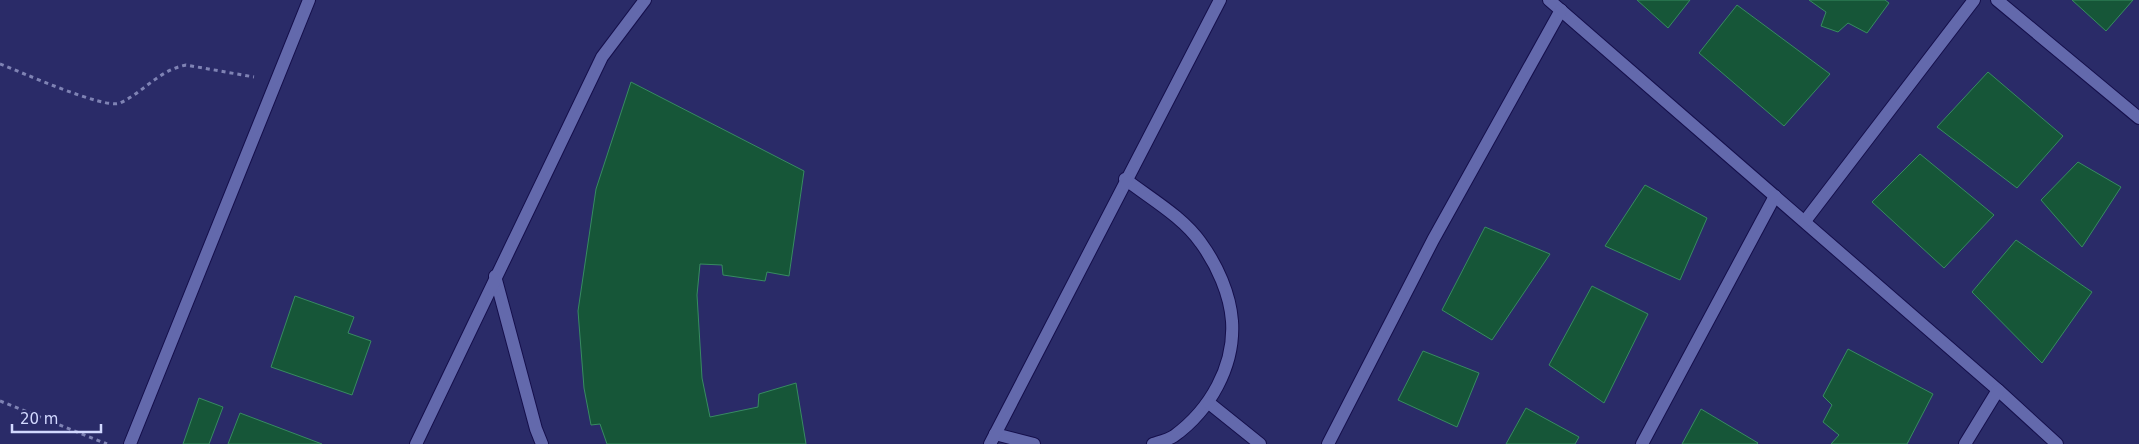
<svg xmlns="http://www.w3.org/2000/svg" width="2139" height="444" viewBox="0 0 2139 444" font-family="'DejaVu Sans',sans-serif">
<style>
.building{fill:#165638;stroke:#378b61}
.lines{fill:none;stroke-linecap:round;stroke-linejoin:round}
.minor-casing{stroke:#150f4b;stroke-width:14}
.path{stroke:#7f83b4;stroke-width:3;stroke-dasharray:4 4;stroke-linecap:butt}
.minor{stroke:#6369ac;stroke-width:12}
</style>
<rect width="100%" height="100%" fill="#2a2b68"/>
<g class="building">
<path d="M1637 0H1690L1668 28Z"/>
<path d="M1809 0H1885L1889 3 1867 33 1848 23 1838 32 1821 26 1826 12Z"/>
<path d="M2072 0H2133L2106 31Z"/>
<path d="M1737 5 1830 74 1784 126 1699 53Z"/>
<path d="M1988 72 2063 136 2017 188 1937 127Z"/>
<path d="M631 82 804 171 789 276 767 272 765 281 723 275 722 265 700 264 697 295 702 378 710 417 758 407 759 394 796 383 806 444H607L600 424 591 425 584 388 578 311 596 189Z"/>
<path d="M1920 154 1994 215 1944 268 1872 202Z"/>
<path d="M2078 162 2121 187 2082 247 2041 200Z"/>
<path d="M1645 185 1707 218 1680 280 1605 246Z"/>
<path d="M1485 227 1550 254 1492 340 1442 310Z"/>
<path d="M2016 240 2092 292 2042 363 1972 292Z"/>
<path d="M1592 286 1648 314 1604 403 1549 365Z"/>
<path d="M295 296 354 317 348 333 371 341 352 395 271 367Z"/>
<path d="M1848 349 1933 394 1907 444H1831L1839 435 1823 422 1832 405 1823 396Z"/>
<path d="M1423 351 1479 373 1457 427 1398 400Z"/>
<path d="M199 398 223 407 209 444H183Z"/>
<path d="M1526 408 1579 437 1575 444H1506Z"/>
<path d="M1701 409 1758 443 1757 444H1682Z"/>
<path d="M240 413 322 444H228Z"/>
</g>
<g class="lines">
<defs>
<g id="minor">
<path d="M1549 0 1998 390 2057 444"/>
<path d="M1997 0 2139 118"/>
<path d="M1125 179C1151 199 1183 217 1201 243 1217 265 1230 294 1232 321 1235 366 1210 410 1174 436 1168 440 1159 442 1153 444"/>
<path d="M1805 221 1974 0"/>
<path d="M495 276 536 429 542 444"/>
<path d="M1209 403 1260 444"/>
<path d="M995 434 1034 444"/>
<path d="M130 444 309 0"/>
<path d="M416 444 602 57 645 0"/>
<path d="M990 444 1220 0"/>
<path d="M1328 444 1433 240 1561 10"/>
<path d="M1642 444 1775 196"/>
<path d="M1965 444 1998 390"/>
</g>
</defs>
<use href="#minor" class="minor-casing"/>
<g class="path">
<path d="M0 64C19 71 105 110 120 103 144 92 159 70 186 65L254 77"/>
<path d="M0 401 107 444"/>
</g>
<use href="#minor" class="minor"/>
</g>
<path d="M12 424v8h89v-8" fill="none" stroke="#d3d9ff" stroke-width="2.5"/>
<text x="20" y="424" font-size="15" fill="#d3d9ff" stroke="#2a2b68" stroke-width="4" paint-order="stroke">20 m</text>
</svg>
